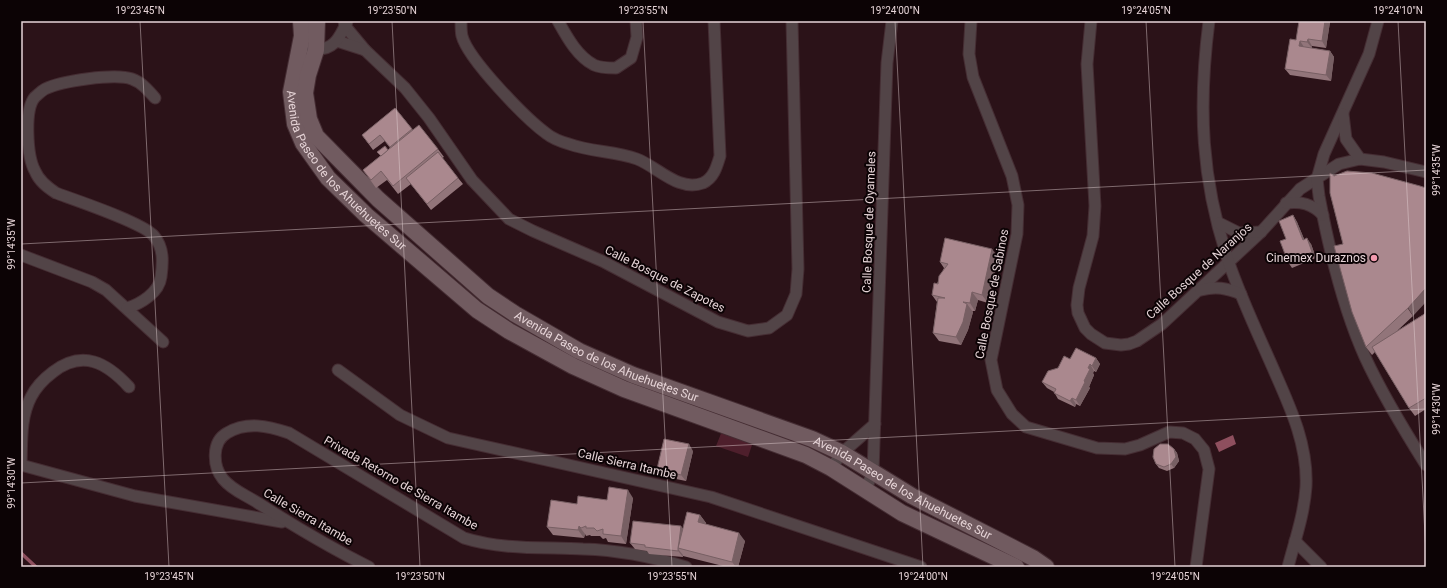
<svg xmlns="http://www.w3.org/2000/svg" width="1447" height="588" viewBox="0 0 1447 588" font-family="Roboto,sans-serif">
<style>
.green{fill:#4e1f2c}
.water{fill:#8e4f5e}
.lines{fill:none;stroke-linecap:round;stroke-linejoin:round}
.stream{stroke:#8e4f5e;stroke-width:3.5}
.street-casing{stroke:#452d33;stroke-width:13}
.secondary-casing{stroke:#452d33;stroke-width:18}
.street{stroke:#524447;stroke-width:11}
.secondary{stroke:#715b60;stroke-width:16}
.wall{fill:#92757a}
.shaded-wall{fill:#775f63}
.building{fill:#aa888e;stroke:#775f63}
.ticks{fill:none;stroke:#e6d4d7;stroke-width:1;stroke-opacity:0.45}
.poi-dot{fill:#f29aae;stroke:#0c0305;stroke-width:1.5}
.labels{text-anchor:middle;stroke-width:4;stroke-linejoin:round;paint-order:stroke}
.street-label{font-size:12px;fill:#e6d4d7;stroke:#0c0305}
.poi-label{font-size:12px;fill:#e6d4d7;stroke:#0c0305;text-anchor:end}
.neatline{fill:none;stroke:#e6d4d7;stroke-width:1.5}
.ticks-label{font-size:10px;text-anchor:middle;fill:#e6d4d7}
</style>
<rect width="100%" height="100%" fill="#2b1218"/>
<path class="green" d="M722 431 753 442 748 457 716 446Z"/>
<path class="water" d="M1233 435 1236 444 1219 452 1215 443Z"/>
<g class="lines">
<path class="stream" d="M21 553 36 567"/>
<defs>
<g id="street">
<path d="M344 21 345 26 365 50 405 88 429 118 472 180 509 219 533 231 602 261 718 322 748 331 769 328 787 315 796 294 798 269 792 21"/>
<path d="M461 21C461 26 461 32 462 36 468 59 526 119 547 134 552 138 562 142 569 144 591 152 615 151 637 159 658 167 678 192 703 183 714 178 717 166 720 156L714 21"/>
<path d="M558 21C567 37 577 56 594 65 600 68 609 68 616 68L631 58 637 37 636 21"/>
<path d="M971 21 969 54 973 77 1012 176 1018 205 1017 234 991 360 997 390 1012 414 1026 427 1097 448 1125 449 1140 445 1169 432 1183 433 1195 439 1204 450 1209 469 1196 567"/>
<path d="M1091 21 1087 64 1095 206 1093 236 1079 288 1077 305 1078 313 1085 328 1091 334 1105 343 1121 345 1129 344 1137 341 1162 324 1261 232 1300 189 1339 164 1360 159 1384 162 1426 172"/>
<path d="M1209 21C1198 107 1201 180 1229 263 1242 301 1260 338 1276 375 1292 411 1308 447 1306 487 1304 515 1295 540 1288 567"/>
<path d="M1378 21 1369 54 1324 154 1317 179 1319 196C1329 249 1343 308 1365 357 1382 394 1404 430 1426 465"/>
<path d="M337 41 365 50"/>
<path d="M311 49C333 52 339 39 347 22"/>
<path d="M1343 114 1346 139 1360 159"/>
<path d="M1286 203C1301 201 1312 204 1323 215"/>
<path d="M1219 223 1239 233 1261 232"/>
<path d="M21 255 92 282 106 290 163 342"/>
<path d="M1201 290C1216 286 1226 288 1241 294"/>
<path d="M127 308C140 304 159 293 161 277 163 262 164 248 154 236 144 223 75 200 56 193 47 187 39 181 35 171 27 157 24 109 35 97 38 95 41 91 45 89 61 81 115 73 132 79 141 82 148 90 155 98"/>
<path d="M338 370 400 415 448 438 711 497 921 567"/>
<path d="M21 465 135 496 282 522"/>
<path d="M21 465C22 442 20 418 31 397 36 387 45 378 53 372 83 349 107 363 129 387"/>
<path d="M831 468 842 453 875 424"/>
<path d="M865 491 873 472 887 63 892 21"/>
<path d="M1295 541 1321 567"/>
<path d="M369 567C331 548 294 526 258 503 246 495 233 491 223 479 213 467 211 442 227 433 247 421 268 426 289 433L464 538C502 550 544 547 583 549 618 550 653 557 686 567"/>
</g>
<g id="secondary">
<path id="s1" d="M301 21 302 36 291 92 295 124 303 143 328 178 366 215 477 310 509 331 573 366 624 389 806 455 831 468 902 513 1016 567"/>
<path id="s2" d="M317 21 316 50 308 75 305 93 309 119 316 136 378 199 488 296 515 314 579 351 633 375 812 439 842 453 912 496 1033 558 1046 567"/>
</g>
</defs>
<use href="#street" class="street-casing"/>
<use href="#secondary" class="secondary-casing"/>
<use href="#street" class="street"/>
<use href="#secondary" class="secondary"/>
</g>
<g class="wall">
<path d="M1330 22 1326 48 1312 46V48L1330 51 1334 57 1331 81 1290 75 1285 69 1296 40Z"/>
<path d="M395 108 413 130 438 149 444 157 442 158 463 184 431 210 411 184 398 194 387 180 376 188 363 170 390 148 385 141 373 150 362 135Z"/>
<path d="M1330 193 1413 316 1397 331 1426 313V409L1415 416 1409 408 1375 352 1372 355 1366 347 1343 244Z"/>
<path d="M1293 215 1297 222 1304 239 1311 244 1316 258 1292 268 1288 262 1286 239Z"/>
<path d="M998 257 988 303 978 300 975 311H972L973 312 968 330 961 345 939 341 933 333 937 302 932 295 944 268 940 262Z"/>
<path d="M1096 358 1100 364 1096 372 1094 371 1093 373 1094 375 1089 387 1090 388 1080 406 1076 404 1075 407 1058 399 1054 392 1047 388 1042 382 1058 368Z"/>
<path d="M1174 449 1177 453 1179 461 1174 468 1167 471 1159 468 1156 464Z"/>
<path d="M693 451 686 481 661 476 657 469Z"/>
<path d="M633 498 626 544 608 542 606 538 603 539 600 536H591L590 535 586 536 585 534 584 538 553 535 547 527 607 500Z"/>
<path d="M700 515 706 523V524L745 541 738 567H727L683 556V555V557L649 554 647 551 635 549 630 543 682 529Z"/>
</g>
<g class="shaded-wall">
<path d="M1325 21H1329L1330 22 1326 48 1322 41Z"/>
<path d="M1308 39 1312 46V48L1307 42Z"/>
<path d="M1300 41 1304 47 1299 46Z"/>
<path d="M1330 51 1334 57 1331 81 1326 75Z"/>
<path d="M1293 215 1297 222 1307 246 1303 240Z"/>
<path d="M1307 238 1311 244 1316 258 1312 252Z"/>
<path d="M992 249 998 257 988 303 982 295Z"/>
<path d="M1426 288V302L1413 316 1408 308Z"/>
<path d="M972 292 978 300 975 311 970 303Z"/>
<path d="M967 304 973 312 968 330 961 345 956 337Z"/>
<path d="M1096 358 1100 364 1096 372 1092 366Z"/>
<path d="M1090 364 1094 371 1093 373 1094 375 1089 387 1090 388 1080 406 1076 400 1084 381Z"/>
<path d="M1072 398 1076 404 1075 407 1070 401Z"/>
<path d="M689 444 693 451 686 481 681 475Z"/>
<path d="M1174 449 1177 453 1179 461 1174 468 1171 464Z"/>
<path d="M628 490 633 498 626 544 621 536Z"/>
<path d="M700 515 706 523 704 530 698 522Z"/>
<path d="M579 526 585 534 584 538 578 530Z"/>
<path d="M681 526 685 532 678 548Z"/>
<path d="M739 533 745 541 738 567H736L732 562Z"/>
<path d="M678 549 683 555V557L678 551Z"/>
</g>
<g class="building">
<path d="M1299 21H1325L1322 41 1308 39 1307 42 1300 41 1299 46 1330 51 1326 75 1285 69 1290 39 1296 40Z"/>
<path d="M395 108 412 129 390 147 380 135 369 144 362 135Z"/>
<path d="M419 125 438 149 393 186 381 171 371 180 363 170Z"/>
<path d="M385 146 388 150 381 156 377 152Z"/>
<path d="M438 152 458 178 427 204 406 178Z"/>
<path d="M1347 171 1372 173 1420 186 1426 188V288L1408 308 1366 347 1352 312 1334 246 1343 244 1330 193V173L1334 176Z"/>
<path d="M1293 215 1303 240 1307 238 1312 252 1288 262 1280 241 1286 239 1279 221Z"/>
<path d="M945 238 992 249 982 295 972 292 970 303 963 302 967 304 963 322 956 337 933 333 938 298H945L932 295 934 283 938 284 939 276 948 264 940 262Z"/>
<path d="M1426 313V398L1409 408 1372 347Z"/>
<path d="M1076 348 1096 358 1092 366 1090 364 1088 368 1090 369 1084 381 1085 382 1076 400 1072 398 1070 401 1054 393 1056 389 1042 382 1048 371 1058 368 1064 356 1070 359Z"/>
<path d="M664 439 689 444 681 475 657 469Z"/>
<path d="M1160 444H1168L1174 449 1176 457 1171 464 1164 467 1156 464 1153 457 1154 449Z"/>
<path d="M609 487 628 490 621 536 603 534V529L597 531 594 528H586V526L581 528 579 526 578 530 547 527 551 500 577 504 578 496 607 500Z"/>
<path d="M687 512 700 515 698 522 739 533 732 562 678 548Z"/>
<path d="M633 521 681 526 679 542 678 548V551L645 547V545L630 543Z"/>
</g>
<path class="ticks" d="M140 21 169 567M392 21 420 567M643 21 672 567M895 21 923 567M1146 21 1175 567M1398 21 1426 554M21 244 1426 170M21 483 1426 409"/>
<circle class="poi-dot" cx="1374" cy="258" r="4"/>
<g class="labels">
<g class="street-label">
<text dy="4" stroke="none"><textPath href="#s1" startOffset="171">Avenida Paseo de los Ahuehuetes Sur</textPath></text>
<text transform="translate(869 222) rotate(-88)" y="4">Calle Bosque de Oyameles</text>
<text transform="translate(1199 271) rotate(-42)" y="4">Calle Bosque de Naranjos</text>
<text transform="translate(665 279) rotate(27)" y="4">Calle Bosque de Zapotes</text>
<text transform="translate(992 294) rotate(-79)" y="4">Calle Bosque de Sabinos</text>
<text dy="4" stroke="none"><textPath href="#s2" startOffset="487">Avenida Paseo de los Ahuehuetes Sur</textPath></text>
<text transform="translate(627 464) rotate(13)" y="4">Calle Sierra Itambe</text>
<text transform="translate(401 483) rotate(30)" y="4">Privada Retorno de Sierra Itambe</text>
<text dy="4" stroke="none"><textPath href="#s2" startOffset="812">Avenida Paseo de los Ahuehuetes Sur</textPath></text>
<text transform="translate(308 517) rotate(30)" y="4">Calle Sierra Itambe</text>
</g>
<g class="poi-label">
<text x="1366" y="262">Cinemex Duraznos</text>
</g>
</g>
<rect width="1447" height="588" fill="none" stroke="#0c0305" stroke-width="44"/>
<rect x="22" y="22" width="1403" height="544" class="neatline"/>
<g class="ticks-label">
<text x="140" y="14">19°23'45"N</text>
<text x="392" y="14">19°23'50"N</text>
<text x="643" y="14">19°23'55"N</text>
<text x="895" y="14">19°24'00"N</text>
<text x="1146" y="14">19°24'05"N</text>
<text x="1398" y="14">19°24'10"N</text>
<text transform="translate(1436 170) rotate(-90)" y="4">99°14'35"W</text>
<text transform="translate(11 244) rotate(-90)" y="4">99°14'35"W</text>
<text transform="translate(1436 409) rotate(-90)" y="4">99°14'30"W</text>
<text transform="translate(11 483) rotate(-90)" y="4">99°14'30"W</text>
<text x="169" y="580">19°23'45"N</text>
<text x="420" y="580">19°23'50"N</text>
<text x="672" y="580">19°23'55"N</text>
<text x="923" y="580">19°24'00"N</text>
<text x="1175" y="580">19°24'05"N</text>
</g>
</svg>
